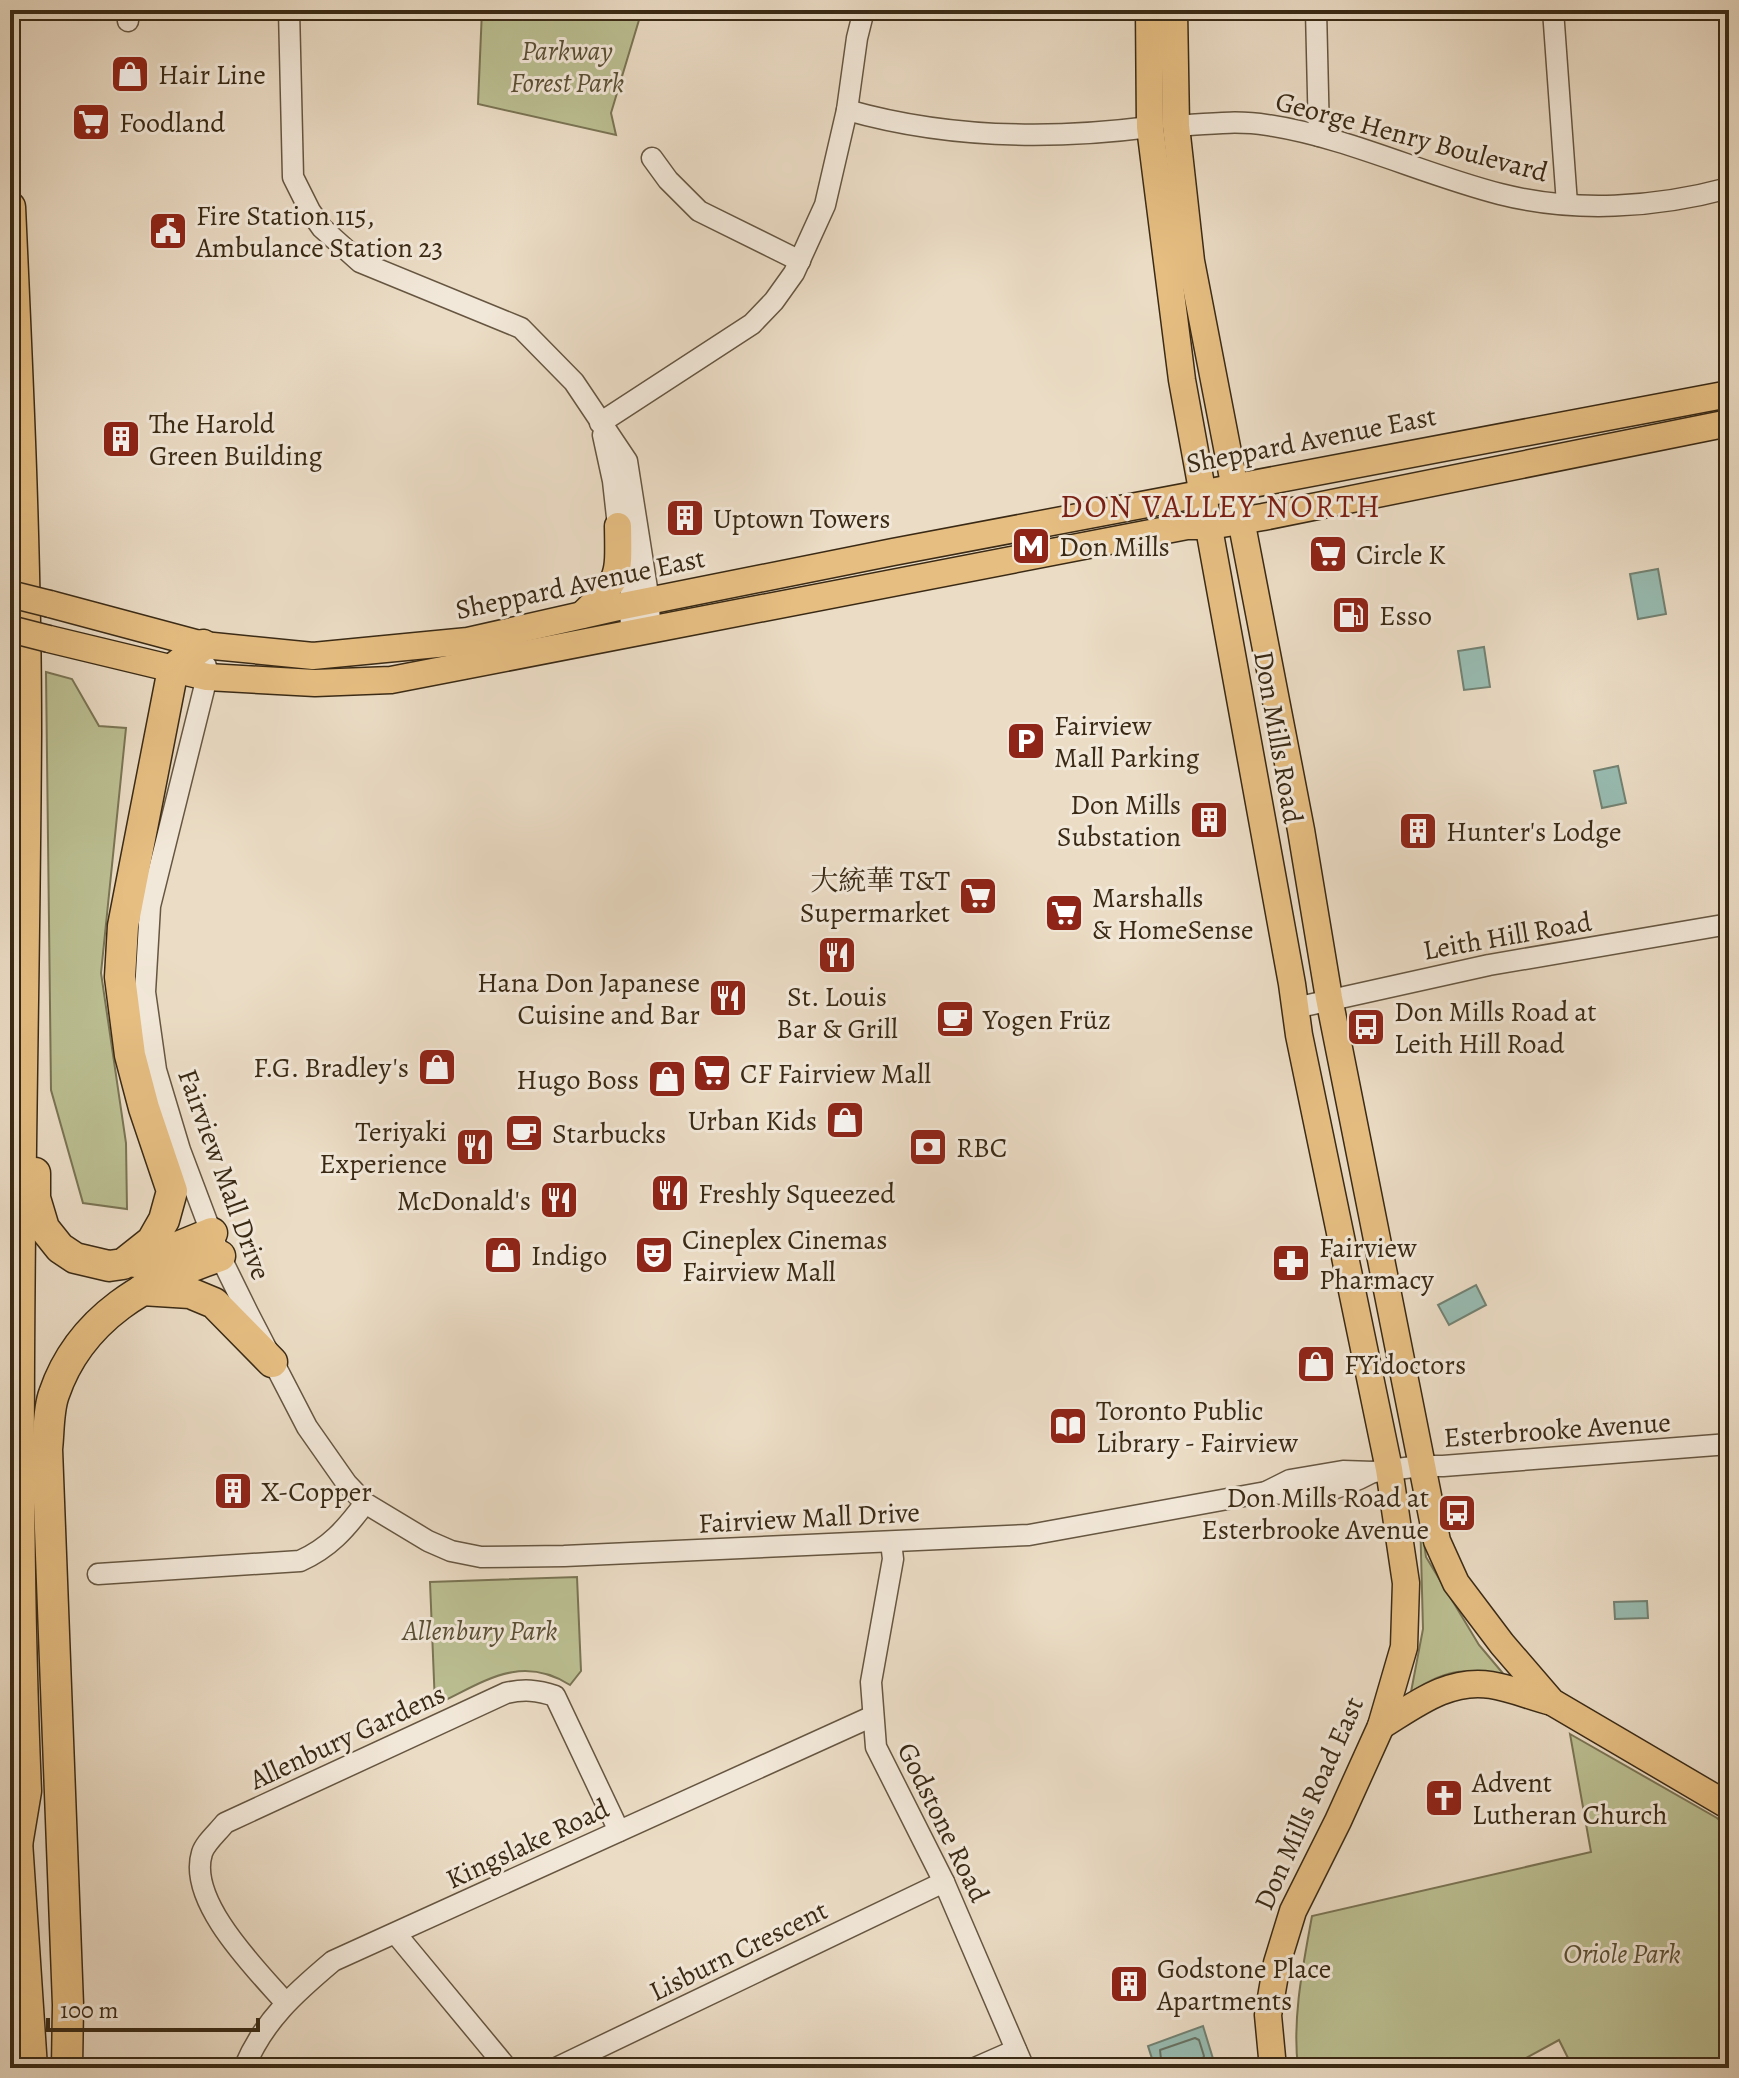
<svg xmlns="http://www.w3.org/2000/svg" width="1739" height="2078" viewBox="0 0 1739 2078" font-family="Alegreya,'Noto Serif SC',serif">
<style>
.green{fill:#bbbf92;stroke:#7a7454;stroke-width:2}
.water{fill:#98bcb2;stroke:#728273;stroke-width:2}
.lines{fill:none;stroke-linecap:round;stroke-linejoin:round}
.shore{stroke:#697364;stroke-width:2}
.minor-casing{stroke:#665641;stroke-width:23}
.major-casing{stroke:#3a2a15;stroke-width:29}
.highway-casing{stroke:#3a2a15;stroke-width:33}
.minor{stroke:#f2e8d9;stroke-width:20}
.major{stroke:#e6be82;stroke-width:26}
.highway{stroke:#e6be82;stroke-width:30}
.major-bridge-casing{stroke:#3a2a15;stroke-width:29;stroke-linecap:butt}
.major-bridge{stroke:#e6be82;stroke-width:26}
.labels{text-anchor:middle;stroke-width:6;stroke-linejoin:round;paint-order:stroke}
.park-label{font-size:28px;font-style:italic;fill:#5a4f34;stroke:#f2e8d9}
.poi-label{font-size:28px;fill:#3a2a15;stroke:#f2e8d9;text-anchor:start}
.street-label{font-size:28px;fill:#3a2a15;stroke:#f2e8d9}
.quarter-label{font-size:32px;letter-spacing:2px;fill:#7a1f14;stroke:#f2e8d9}
</style>
<rect width="100%" height="100%" fill="#ebdcc5"/>
<filter id="stains"><feTurbulence type="fractalNoise" baseFrequency=".0025" numOctaves="4"/><feColorMatrix values="0 0 0 0 .2 0 0 0 0 .09 0 0 0 0 .02 0 0 0 .5 -.17"/></filter>
<radialGradient id="worn" r=".72"><stop offset=".6" stop-color="#630" stop-opacity="0"/><stop offset="1" stop-color="#630" stop-opacity=".3"/></radialGradient>
<g class="green">
<path d="M482 10H642L611 113 616 135 478 104Z"/>
<path d="M46 672 72 679 99 726 126 728 101 973 126 1143 127 1209 83 1203 51 1090Z"/>
<path d="M1420 1515 1426 1557 1479 1645 1511 1683C1467 1666 1450 1667 1411 1692L1423 1629Z"/>
<path d="M577 1577 581 1671 570 1685C519 1653 483 1683 435 1705L430 1582Z"/>
<path d="M1570 1734 1717 1818 1729 1828V2068H1573L1559 2040 1508 2068H1298C1292 2018 1303 1966 1312 1916L1591 1852Z"/>
</g>
<g class="water">
<path d="M1658 569 1666 614 1638 619 1630 574Z"/>
<path d="M1484 647 1490 687 1464 690 1458 651Z"/>
<path d="M1618 766 1626 803 1602 808 1594 771Z"/>
<path d="M1476 1285 1486 1305 1449 1325 1438 1305Z"/>
<path d="M1647 1601 1648 1618 1615 1619 1614 1602Z"/>
<path d="M1203 2026 1214 2062 1199 2068H1155L1148 2046Z"/>
</g>
<g class="lines">
<path class="shore" d="M1162 2068 1160 2050 1195 2038 1199 2040 1204 2056 1199 2068"/>
<defs>
<g id="minor">
<path d="M127 10 128 21"/>
<path d="M289 10 293 177 310 211 322 228 360 262 521 328 574 382 627 461 649 601 650 630"/>
<path d="M1316 10 1319 136"/>
<path d="M1553 10 1567 204"/>
<path d="M847 110C945 138 1049 140 1150 127"/>
<path d="M1176 126C1206 124 1237 120 1267 125 1347 137 1422 174 1500 194 1575 213 1655 208 1729 188"/>
<path d="M652 158 668 180 699 211 800 261"/>
<path d="M600 423 752 324 774 301 794 273 825 205 847 110 857 38 864 10"/>
<path d="M603 435 613 481 618 526 632 582 629 605 632 633"/>
<path d="M206 666 207 677 150 906 145 992 156 1070 180 1150 220 1256 248 1313 307 1427 347 1484 365 1503 428 1541 451 1551 481 1557 564 1556 1029 1535 1266 1492 1290 1480 1343 1471 1373 1472 1421 1466H1443L1729 1444"/>
<path d="M1295 1008 1489 965 1729 924"/>
<path d="M1266 1492C1306 1499 1336 1492 1373 1472"/>
<path d="M891 1542 893 1559 871 1682 876 1747 944 1882 1024 2068"/>
<path d="M98 1574 300 1561C329 1548 346 1529 365 1503"/>
<path d="M396 1934 507 2068"/>
<path d="M285 2002C256 1969 187 1901 202 1853 205 1843 218 1832 225 1823L506 1693C524 1689 537 1690 555 1696L619 1831"/>
<path d="M244 2068C264 2020 295 1993 333 1961L873 1716"/>
<path d="M556 2068 944 1882"/>
<path d="M975 2068 1016 2050"/>
</g>
<g id="major">
<path d="M1149 10 1150 127 1182 380 1292 984 1299 1035 1389 1469 1406 1583 1404 1647 1381 1726 1338 1821 1293 1911 1277 1963 1268 2015 1273 2068"/>
<path d="M1174 10 1176 126 1191 261 1301 830 1329 998 1437 1541 1456 1583 1502 1644 1552 1702 1729 1806"/>
<path d="M50 604 203 645 313 656 468 641 618 607 893 552 1729 394"/>
<path d="M582 615C620 577 619 581 618 526"/>
<path d="M49 639 207 677 315 683 391 680 1187 526H1210L1263 517 1729 423"/>
<path d="M1381 1726C1415 1705 1449 1678 1491 1685 1511 1688 1532 1697 1552 1702"/>
</g>
<g id="highway">
<path d="M10 207C18 382 26 557 26 733 24 1086 11 1438 26 1791L17 1845"/>
<path d="M35 1173V1198L44 1228 60 1248 75 1258 109 1266 123 1264 152 1241 164 1220 172 1191 144 1108 130 1055 120 977 123 926 173 669 203 645"/>
<path d="M135 1262 151 1258 212 1233"/>
<path d="M142 1290 190 1293 214 1303 272 1362"/>
<path d="M16 1826 32 2068"/>
<path d="M67 2068 68 2005 47 1449C49 1432 48 1410 54 1394 80 1317 148 1280 220 1256"/>
</g>
</defs>
<use href="#minor" class="minor-casing"/>
<use href="#major" class="major-casing"/>
<use href="#highway" class="highway-casing"/>
<use href="#minor" class="minor"/>
<use href="#major" class="major"/>
<use href="#highway" class="highway"/>
<defs>
<g id="major-bridge">
<path d="M10 594 50 604"/>
<path d="M10 629 49 639"/>
</g>
</defs>
<use href="#major-bridge" class="major-bridge-casing"/>
<use href="#major-bridge" class="major-bridge"/>
</g>
<defs>
<symbol id="shop-square" viewBox="-11 -11 22 22"><rect x="-9" y="-9" width="18" height="18" rx="4" fill="#8f2418" stroke="#f2e8d9"/><path d="M-5-2.5h2.3a2.7 3.5 0 0 1 5.4 0H5L5.5 6h-11ZM-1.5-2.5h3a1.5 2.3 0 0 0-3 0Z" fill="#fff"/></symbol>
<symbol id="supermarket-square" viewBox="-11 -11 22 22"><rect x="-9" y="-9" width="18" height="18" rx="4" fill="#8f2418" stroke="#f2e8d9"/><path d="M-6-5.5h2.5l.6 2H6L4.5 2H-2.5L-4.4-4H-6ZM-1.5 3.2a1.3 1.3 0 1 0 .1 0ZM3 3.2a1.3 1.3 0 1 0 .1 0Z" fill="#fff"/></symbol>
<symbol id="civic-square" viewBox="-11 -11 22 22"><rect x="-9" y="-9" width="18" height="18" rx="4" fill="#8f2418" stroke="#f2e8d9"/><path d="M-.6-6.5H3V-4.5H.6V-3L4-1V1h2V6H-6V1h2V-1L-.6-3ZM-1.2 2.5V6h2.4V2.5Z" fill="#fff"/></symbol>
<symbol id="building-square" viewBox="-11 -11 22 22"><rect x="-9" y="-9" width="18" height="18" rx="4" fill="#8f2418" stroke="#f2e8d9"/><path d="M-4-6H4V6H1V3H-1V6H-4ZM-2.5-4.3h1.7v1.8h-1.7ZM.8-4.3h1.7v1.8H.8ZM-2.5-1h1.7V.8h-1.7ZM.8-1h1.7V.8H.8Z" fill="#fff"/></symbol>
<symbol id="metro-square" viewBox="-11 -11 22 22"><rect x="-9" y="-9" width="18" height="18" rx="4" fill="#8f2418" stroke="#f2e8d9"/><path d="M-5.5 5V-5H-3L0 0L3-5H5.5V5H3V-.5L0 4L-3-.5V5Z" fill="#fff"/></symbol>
<symbol id="fuel-square" viewBox="-11 -11 22 22"><rect x="-9" y="-9" width="18" height="18" rx="4" fill="#8f2418" stroke="#f2e8d9"/><path d="M-5.5-6h7V0h2V4h1.3V-2.5L3-4.5l.8-.8L6-3V5H2.5V1h-1V6h-7ZM-4.2-4.7v3.2H.2V-4.7Z" fill="#fff"/></symbol>
<symbol id="parking-square" viewBox="-11 -11 22 22"><rect x="-9" y="-9" width="18" height="18" rx="4" fill="#8f2418" stroke="#f2e8d9"/><path d="M-3.5-5.5H1a3.5 3.5 0 0 1 0 7H-1V5.5H-3.5ZM-1-3.4V-.6H.8a1.4 1.4 0 0 0 0-2.8Z" fill="#fff"/></symbol>
<symbol id="restaurant-square" viewBox="-11 -11 22 22"><rect x="-9" y="-9" width="18" height="18" rx="4" fill="#8f2418" stroke="#f2e8d9"/><path d="M-5-6h1v4h1v-4h1v4h1v-4h1v5L-1.5 .5V6h-2V.5L-5-1ZM5-6V6H3V1.5H1.5Q1.5-4 5-6Z" fill="#fff"/></symbol>
<symbol id="cafe-square" viewBox="-11 -11 22 22"><rect x="-9" y="-9" width="18" height="18" rx="4" fill="#8f2418" stroke="#f2e8d9"/><path d="M-5.5-4.5H6V0H3Q3 3.5 0 3.5H-2.5Q-5.5 3.5-5.5 0ZM3-3.2v2h1.7v-2ZM-6 4.5H4V6H-6Z" fill="#fff"/></symbol>
<symbol id="bus-square" viewBox="-11 -11 22 22"><rect x="-9" y="-9" width="18" height="18" rx="4" fill="#8f2418" stroke="#f2e8d9"/><path d="M-5-6H5V4H4V6H2V4H-2V6H-4V4H-5ZM-3.5-4V0h7V-4ZM-3.5 1.2v1.5H-2V1.2ZM2 1.2v1.5H3.5V1.2Z" fill="#fff"/></symbol>
<symbol id="bank-square" viewBox="-11 -11 22 22"><rect x="-9" y="-9" width="18" height="18" rx="4" fill="#8f2418" stroke="#f2e8d9"/><path d="M-6-4H6V4H-6ZM0-2.3a2.3 2.3 0 1 0 0 4.6a2.3 2.3 0 1 0 0-4.6Z" fill="#fff"/></symbol>
<symbol id="theatre-square" viewBox="-11 -11 22 22"><rect x="-9" y="-9" width="18" height="18" rx="4" fill="#8f2418" stroke="#f2e8d9"/><path d="M-5-5.5Q0-4 5-5.5V0Q5 5 0 6Q-5 5-5 0ZM-3.3-2.5H-1v1.5H-3.3ZM1-2.5H3.3v1.5H1ZM-2.8 1Q0 5.5 2.8 1Z" fill="#fff"/></symbol>
<symbol id="pharmacy-square" viewBox="-11 -11 22 22"><rect x="-9" y="-9" width="18" height="18" rx="4" fill="#8f2418" stroke="#f2e8d9"/><path d="M-2-6h4v4h4v4h-4v4h-4v-4h-4v-4h4Z" fill="#fff"/></symbol>
<symbol id="library-square" viewBox="-11 -11 22 22"><rect x="-9" y="-9" width="18" height="18" rx="4" fill="#8f2418" stroke="#f2e8d9"/><path d="M-6-4Q-3-5.5-.7-3.5V5Q-3 3-6 4ZM6-4Q3-5.5 .7-3.5V5Q3 3 6 4Z" fill="#fff"/></symbol>
<symbol id="church-square" viewBox="-11 -11 22 22"><rect x="-9" y="-9" width="18" height="18" rx="4" fill="#8f2418" stroke="#f2e8d9"/><path d="M-1.2-6h2.4v3.5h3.3v2.4h-3.3V6h-2.4V-.1h-3.3v-2.4h3.3Z" fill="#fff"/></symbol>
</defs>
<g fill-rule="evenodd">
<use href="#shop-square" x="108" y="52" width="44" height="44"/>
<use href="#supermarket-square" x="69" y="100" width="44" height="44"/>
<use href="#civic-square" x="146" y="209" width="44" height="44"/>
<use href="#building-square" x="99" y="417" width="44" height="44"/>
<use href="#building-square" x="663" y="496" width="44" height="44"/>
<use href="#metro-square" x="1009" y="524" width="44" height="44"/>
<use href="#supermarket-square" x="1306" y="532" width="44" height="44"/>
<use href="#fuel-square" x="1329" y="593" width="44" height="44"/>
<use href="#parking-square" x="1004" y="719" width="44" height="44"/>
<use href="#building-square" x="1187" y="798" width="44" height="44"/>
<use href="#building-square" x="1396" y="809" width="44" height="44"/>
<use href="#supermarket-square" x="956" y="874" width="44" height="44"/>
<use href="#supermarket-square" x="1042" y="891" width="44" height="44"/>
<use href="#restaurant-square" x="815" y="933" width="44" height="44"/>
<use href="#restaurant-square" x="706" y="976" width="44" height="44"/>
<use href="#cafe-square" x="933" y="997" width="44" height="44"/>
<use href="#bus-square" x="1344" y="1005" width="44" height="44"/>
<use href="#shop-square" x="415" y="1045" width="44" height="44"/>
<use href="#supermarket-square" x="690" y="1051" width="44" height="44"/>
<use href="#shop-square" x="645" y="1057" width="44" height="44"/>
<use href="#shop-square" x="823" y="1098" width="44" height="44"/>
<use href="#cafe-square" x="502" y="1111" width="44" height="44"/>
<use href="#restaurant-square" x="453" y="1125" width="44" height="44"/>
<use href="#bank-square" x="906" y="1125" width="44" height="44"/>
<use href="#restaurant-square" x="648" y="1171" width="44" height="44"/>
<use href="#restaurant-square" x="537" y="1178" width="44" height="44"/>
<use href="#shop-square" x="481" y="1233" width="44" height="44"/>
<use href="#theatre-square" x="632" y="1233" width="44" height="44"/>
<use href="#pharmacy-square" x="1269" y="1241" width="44" height="44"/>
<use href="#shop-square" x="1294" y="1342" width="44" height="44"/>
<use href="#library-square" x="1046" y="1404" width="44" height="44"/>
<use href="#building-square" x="211" y="1469" width="44" height="44"/>
<use href="#bus-square" x="1435" y="1491" width="44" height="44"/>
<use href="#church-square" x="1422" y="1776" width="44" height="44"/>
<use href="#building-square" x="1107" y="1962" width="44" height="44"/>
</g>
<g class="labels">
<g class="park-label">
<text x="567" y="60">Parkway<tspan x="567" dy="32">Forest Park</tspan></text>
<text x="480" y="1640">Allenbury Park</text>
<text x="1622" y="1963">Oriole Park</text>
</g>
<g class="poi-label">
<text x="158" y="84">Hair Line</text>
<text x="119" y="132">Foodland</text>
<text x="196" y="225">Fire Station 115,<tspan x="196" dy="32">Ambulance Station 23</tspan></text>
<text x="149" y="433">The Harold<tspan x="149" dy="32">Green Building</tspan></text>
<text x="713" y="528">Uptown Towers</text>
<text x="1059" y="556">Don Mills</text>
<text x="1356" y="564">Circle K</text>
<text x="1379" y="625">Esso</text>
<text x="1054" y="735">Fairview<tspan x="1054" dy="32">Mall Parking</tspan></text>
<text x="1181" y="814" text-anchor="end">Don Mills<tspan x="1181" dy="32">Substation</tspan></text>
<text x="1446" y="841">Hunter's Lodge</text>
<text x="950" y="890" text-anchor="end">大統華 T&amp;T<tspan x="950" dy="32">Supermarket</tspan></text>
<text x="1092" y="907">Marshalls<tspan x="1092" dy="32">&amp; HomeSense</tspan></text>
<text x="700" y="992" text-anchor="end">Hana Don Japanese<tspan x="700" dy="32">Cuisine and Bar</tspan></text>
<text x="837" y="1006" text-anchor="middle">St. Louis<tspan x="837" dy="32">Bar &amp; Grill</tspan></text>
<text x="1394" y="1021">Don Mills Road at<tspan x="1394" dy="32">Leith Hill Road</tspan></text>
<text x="983" y="1029">Yogen Früz</text>
<text x="409" y="1077" text-anchor="end">F.G. Bradley's</text>
<text x="740" y="1083">CF Fairview Mall</text>
<text x="639" y="1089" text-anchor="end">Hugo Boss</text>
<text x="817" y="1130" text-anchor="end">Urban Kids</text>
<text x="447" y="1141" text-anchor="end">Teriyaki<tspan x="447" dy="32">Experience</tspan></text>
<text x="552" y="1143">Starbucks</text>
<text x="956" y="1157">RBC</text>
<text x="698" y="1203">Freshly Squeezed</text>
<text x="531" y="1210" text-anchor="end">McDonald's</text>
<text x="682" y="1249">Cineplex Cinemas<tspan x="682" dy="32">Fairview Mall</tspan></text>
<text x="1319" y="1257">Fairview<tspan x="1319" dy="32">Pharmacy</tspan></text>
<text x="531" y="1265">Indigo</text>
<text x="1344" y="1374">FYidoctors</text>
<text x="1096" y="1420">Toronto Public<tspan x="1096" dy="32">Library - Fairview</tspan></text>
<text x="261" y="1501">X-Copper</text>
<text x="1429" y="1507" text-anchor="end">Don Mills Road at<tspan x="1429" dy="32">Esterbrooke Avenue</tspan></text>
<text x="1472" y="1792">Advent<tspan x="1472" dy="32">Lutheran Church</tspan></text>
<text x="1157" y="1978">Godstone Place<tspan x="1157" dy="32">Apartments</tspan></text>
</g>
<g class="street-label">
<text transform="translate(1412 136) rotate(15)" y="10">George Henry Boulevard</text>
<text transform="translate(1311 439) rotate(-11)" y="10">Sheppard Avenue East</text>
<text transform="translate(580 583) rotate(-12)" y="10">Sheppard Avenue East</text>
<text transform="translate(1279 737) rotate(80)" y="10">Don Mills Road</text>
<text transform="translate(1507 935) rotate(-10)" y="10">Leith Hill Road</text>
<text transform="translate(225 1174) rotate(70)" y="10">Fairview Mall Drive</text>
<text transform="translate(1557 1429) rotate(-4)" y="10">Esterbrooke Avenue</text>
<text transform="translate(809 1517) rotate(-3)" y="10">Fairview Mall Drive</text>
<text transform="translate(347 1736) rotate(-25)" y="10">Allenbury Gardens</text>
<text transform="translate(1308 1803) rotate(-66)" y="10">Don Mills Road East</text>
<text transform="translate(944 1822) rotate(64)" y="10">Godstone Road</text>
<text transform="translate(527 1843) rotate(-25)" y="10">Kingslake Road</text>
<text transform="translate(738 1950) rotate(-26)" y="10">Lisburn Crescent</text>
</g>
<g class="quarter-label">
<text x="1221" y="517">DON VALLEY NORTH</text>
</g>
</g>
<rect width="1739" height="2078" fill="none" stroke="#ebdcc5" stroke-width="40"/>
<rect x="12" y="12" width="1715" height="2054" fill="none" stroke="#3a2a15" stroke-width="4"/>
<rect x="20" y="20" width="1699" height="2038" fill="none" stroke="#3a2a15" stroke-width="2"/>
<path d="M48 2018v12h210v-12" fill="none" stroke="#3a2a15" stroke-width="4"/>
<text x="60" y="2018" font-size="24" fill="#3a2a15" stroke="#f2e8d9" stroke-width="6" paint-order="stroke">100 m</text>
<rect width="100%" height="100%" filter="url(#stains)"/>
<rect width="100%" height="100%" fill="url(#worn)"/>
</svg>
